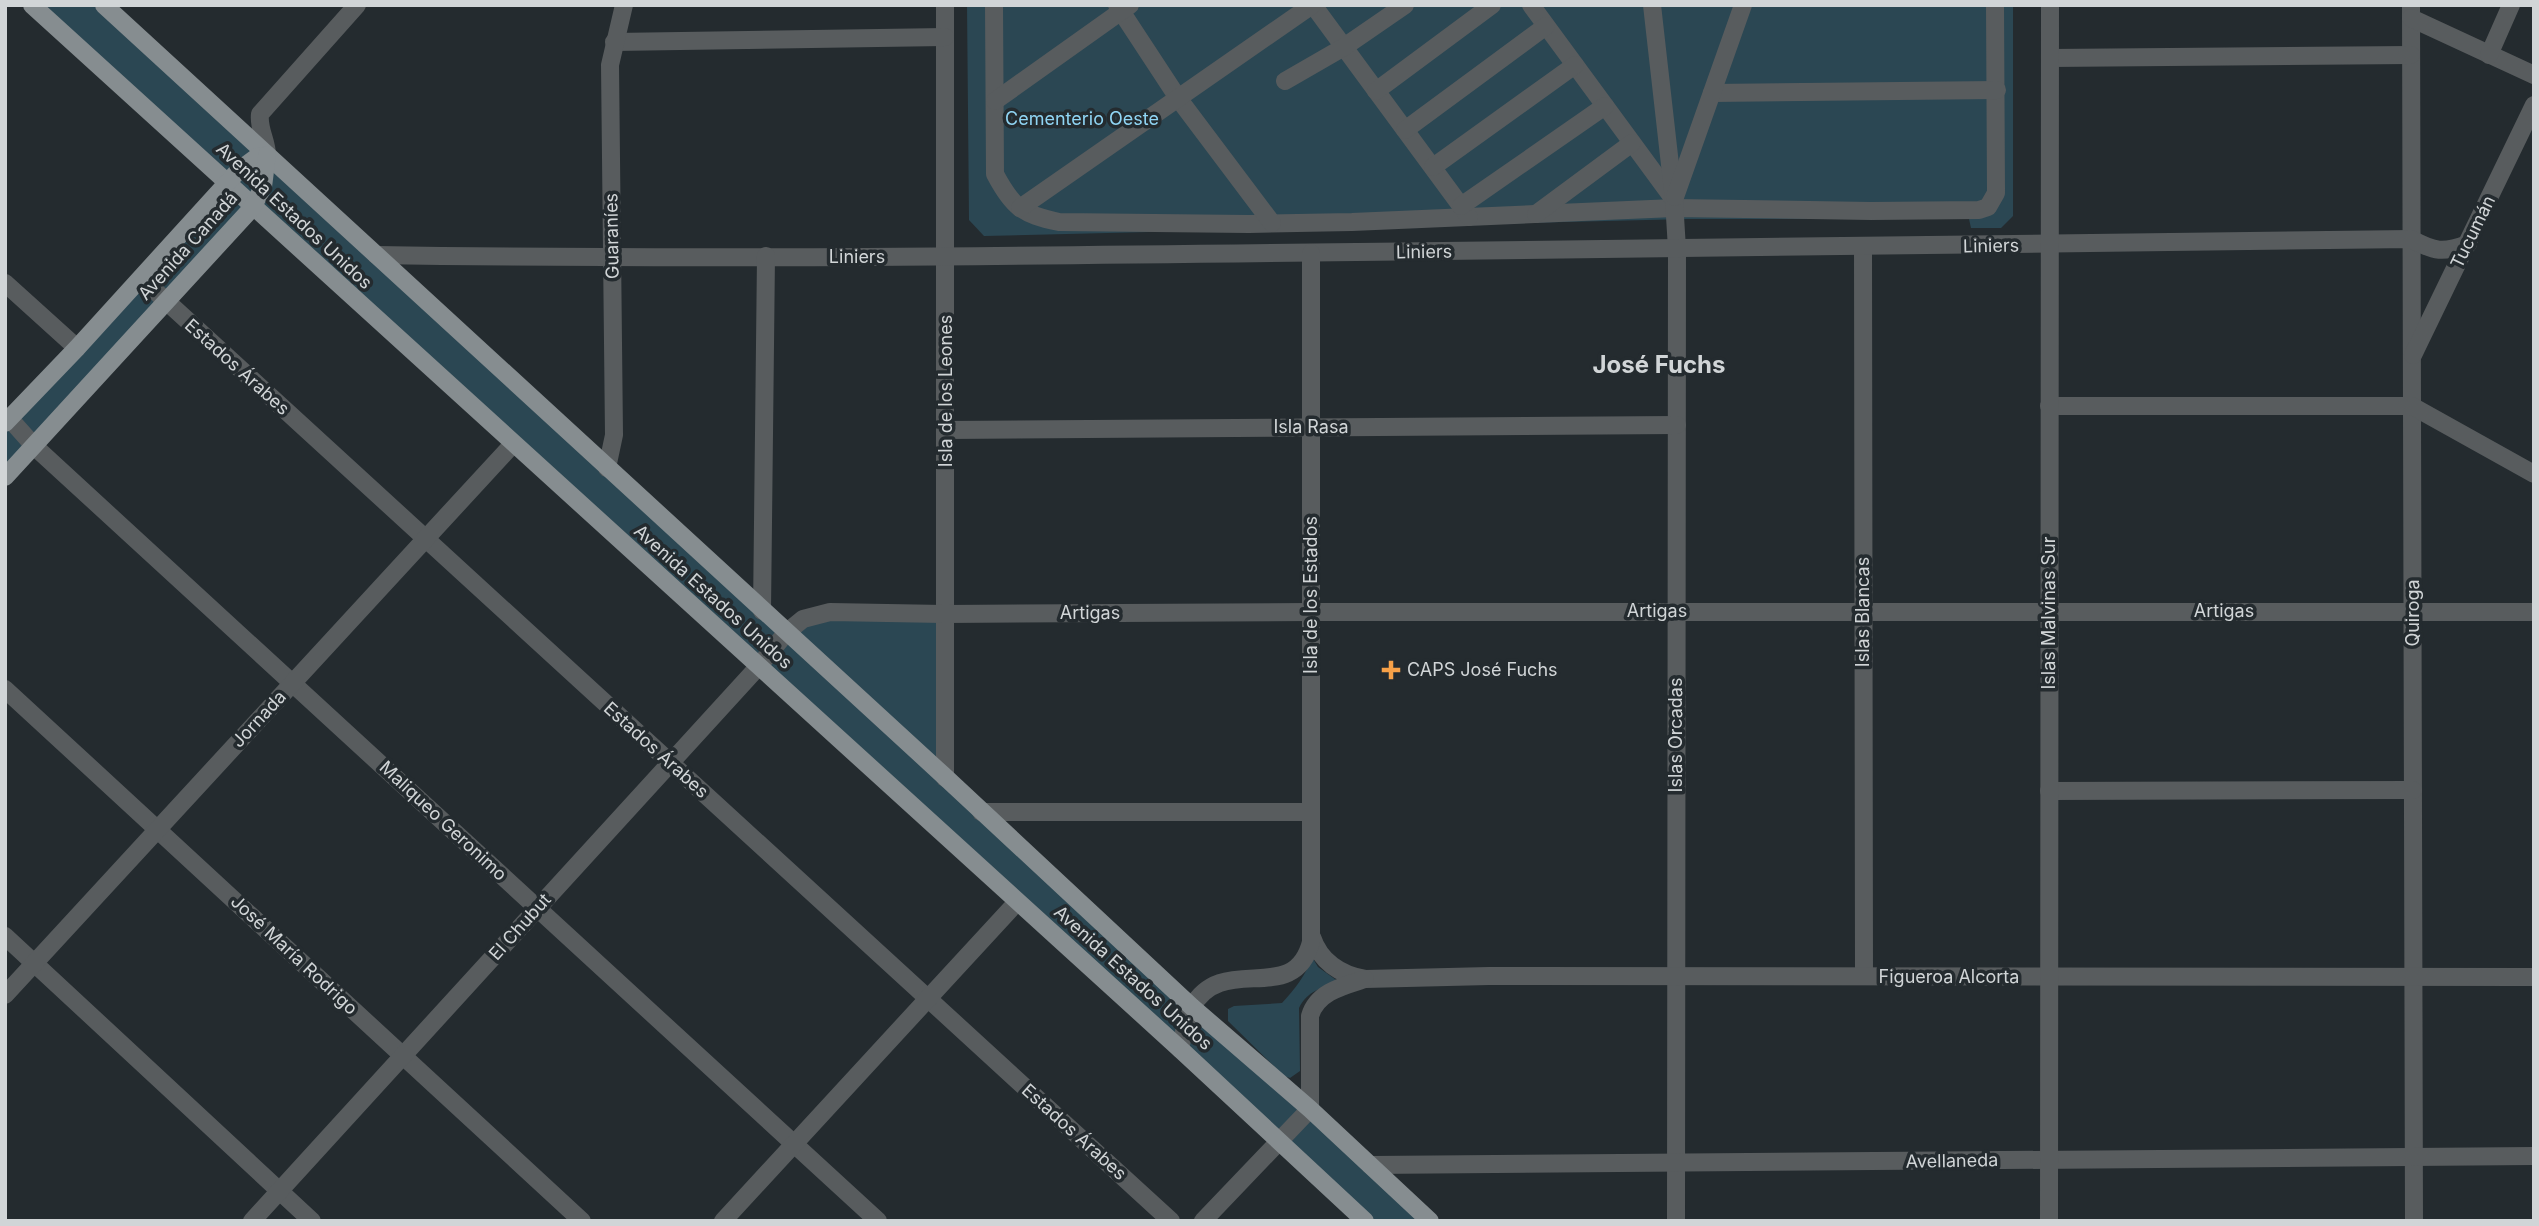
<svg xmlns="http://www.w3.org/2000/svg" width="2539" height="1226" viewBox="0 0 2539 1226" font-family="Inter,sans-serif">
<style>
.green{fill:#2b4753}
.lines{fill:none;stroke-linecap:round;stroke-linejoin:round}
.minor{stroke:#585c5e;stroke-width:18}
.major{stroke:#868d90;stroke-width:18}
.poi-dot{fill:#f7a148;stroke:#242b2f;stroke-width:2.5}
.labels{text-anchor:middle;stroke-width:7;stroke-linejoin:round;paint-order:stroke}
.park-label{font-size:18px;fill:#90d5f4;stroke:#242b2f}
.street-label{font-size:18px;fill:#d1d5d7;stroke:#242b2f}
.poi-label{font-size:18px;fill:#d1d5d7;stroke:#242b2f;text-anchor:start}
.district-label{font-size:24px;font-weight:bold;fill:#d1d5d7;stroke:#242b2f}
</style>
<rect width="100%" height="100%" fill="#242b2f"/>
<g class="green">
<path d="M32 5H104L786 633 830 612 944 614 943 776 1430 1221H1365L253 208 5 477V423L227 184Z"/>
<path d="M967 5H2013V216L2001 228H1971L1969 219H1688L984 236 969 220Z"/>
<path d="M1312 957 1318 967 1339 982C1323 987 1307 991 1299 1008L1300 1071 1290 1078 1284 1076 1228 1021V1009L1234 1006 1282 1003C1294 990 1307 974 1312 957Z"/>
</g>
<g class="lines">
<g class="minor">
<path d="M945 5V778"/>
<path d="M994 5 995 174C1013 208 1022 214 1059 222L1249 224 1352 222 1674 208 1871 211 1979 210 1988 207 1996 193 1995 5"/>
<path d="M1117 5 1178 98 1272 223"/>
<path d="M1313 5 1469 217"/>
<path d="M1531 5 1672 197"/>
<path d="M1652 5 1674 200 1677 249 1676 1221"/>
<path d="M2411 5 2414 1221"/>
<path d="M2411 18 2534 75"/>
<path d="M614 42 945 37"/>
<path d="M2489 55 2511 5"/>
<path d="M2050 58 2411 55"/>
<path d="M1285 81 1344 47 1405 5"/>
<path d="M1376 91 1492 5"/>
<path d="M1712 93 1997 90"/>
<path d="M995 101 1130 5"/>
<path d="M1405 130 1546 26"/>
<path d="M267 155C267 141 258 129 260 114L357 5"/>
<path d="M1433 167 1575 65"/>
<path d="M1675 197 1743 5"/>
<path d="M1461 206 1605 106"/>
<path d="M1020 208 1312 5"/>
<path d="M1536 214 1632 143"/>
<path d="M1863 248 1864 976"/>
<path d="M376 255C703 260 1030 256 1358 252 1709 248 2060 244 2411 239 2435 252 2443 253 2468 244"/>
<path d="M141 278 1171 1221"/>
<path d="M5 283 77 348"/>
<path d="M2413 355 2534 105"/>
<path d="M2049 406H2412L2534 474"/>
<path d="M10 419 34 446 878 1221"/>
<path d="M946 430 1677 425"/>
<path d="M607 468 614 435 610 65 624 5"/>
<path d="M762 611 766 256"/>
<path d="M5 689 582 1221"/>
<path d="M2049 791 2413 790"/>
<path d="M981 812H1311"/>
<path d="M5 936 312 1221"/>
<path d="M1312 937C1320 961 1340 975 1365 979L1489 976 2534 977"/>
<path d="M5 995 513 444"/>
<path d="M1180 1049C1183 1035 1186 1020 1192 1007 1223 951 1294 1008 1311 942V253"/>
<path d="M1370 1165 2534 1156"/>
<path d="M252 1221 758 667 786 633 803 619 830 612 944 614 1311 612H2534"/>
<path d="M723 1221 1017 902"/>
<path d="M1203 1221 1310 1109V1016C1317 992 1343 986 1365 979"/>
<path d="M2049 1221 2050 5"/>
</g>
<g class="major">
<path d="M32 5 1180 1049 1365 1221"/>
<path d="M104 5 943 775 1192 1007 1310 1109 1430 1221"/>
<path d="M5 423 77 348 238 171 257 157 267 155"/>
<path d="M5 477 252 208 263 187 267 155"/>
</g>
</g>
<path class="poi-dot" d="M1387.5 659.5h7v7h7v7h-7v7h-7v-7h-7v-7h7z"/>
<g class="labels">
<g class="park-label">
<text x="1082" y="125">Cementerio Oeste</text>
</g>
<g class="street-label">
<text transform="translate(294 216) rotate(43)" y="6">Avenida Estados Unidos</text>
<text transform="translate(2473 232) rotate(-64)" y="6">Tucumán</text>
<text transform="translate(612 236) rotate(-91)" y="6">Guaraníes</text>
<text transform="translate(188 246) rotate(-48)" y="6">Avenida Canadá</text>
<text transform="translate(1991 246) rotate(-1)" y="6">Liniers</text>
<text transform="translate(1424 252) rotate(-1)" y="6">Liniers</text>
<text x="857" y="263">Liniers</text>
<text transform="translate(237 367) rotate(42)" y="6">Estados Árabes</text>
<text transform="translate(946 391) rotate(-90)" y="6">Isla de los Leones</text>
<text x="1311" y="433">Isla Rasa</text>
<text transform="translate(1311 595) rotate(-90)" y="6">Isla de los Estados</text>
<text transform="translate(713 597) rotate(42)" y="6">Avenida Estados Unidos</text>
<text x="1657" y="617">Artigas</text>
<text x="2224" y="617">Artigas</text>
<text transform="translate(1863 612) rotate(-90)" y="6">Islas Blancas</text>
<text x="1090" y="619">Artigas</text>
<text transform="translate(2049 613) rotate(-90)" y="6">Islas Malvinas Sur</text>
<text transform="translate(2413 613) rotate(-90)" y="6">Quiroga</text>
<text transform="translate(259 719) rotate(-47)" y="6">Jornada</text>
<text transform="translate(1676 735) rotate(-90)" y="6">Islas Orcadas</text>
<text transform="translate(656 750) rotate(42)" y="6">Estados Árabes</text>
<text transform="translate(443 821) rotate(43)" y="6">Maliqueo Geronimo</text>
<text transform="translate(520 927) rotate(-48)" y="6">El Chubut</text>
<text transform="translate(294 955) rotate(43)" y="6">José María Rodrigo</text>
<text x="1949" y="983">Figueroa Alcorta</text>
<text transform="translate(1133 978) rotate(42)" y="6">Avenida Estados Unidos</text>
<text transform="translate(1074 1132) rotate(42)" y="6">Estados Árabes</text>
<text transform="translate(1952 1161) rotate(-1)" y="6">Avellaneda</text>
</g>
<g class="poi-label">
<text x="1407" y="676">CAPS José Fuchs</text>
</g>
<g class="district-label">
<text x="1659" y="373">José Fuchs</text>
</g>
</g>
<rect width="2539" height="1226" fill="none" stroke="#d1d5d7" stroke-width="14"/>
</svg>
